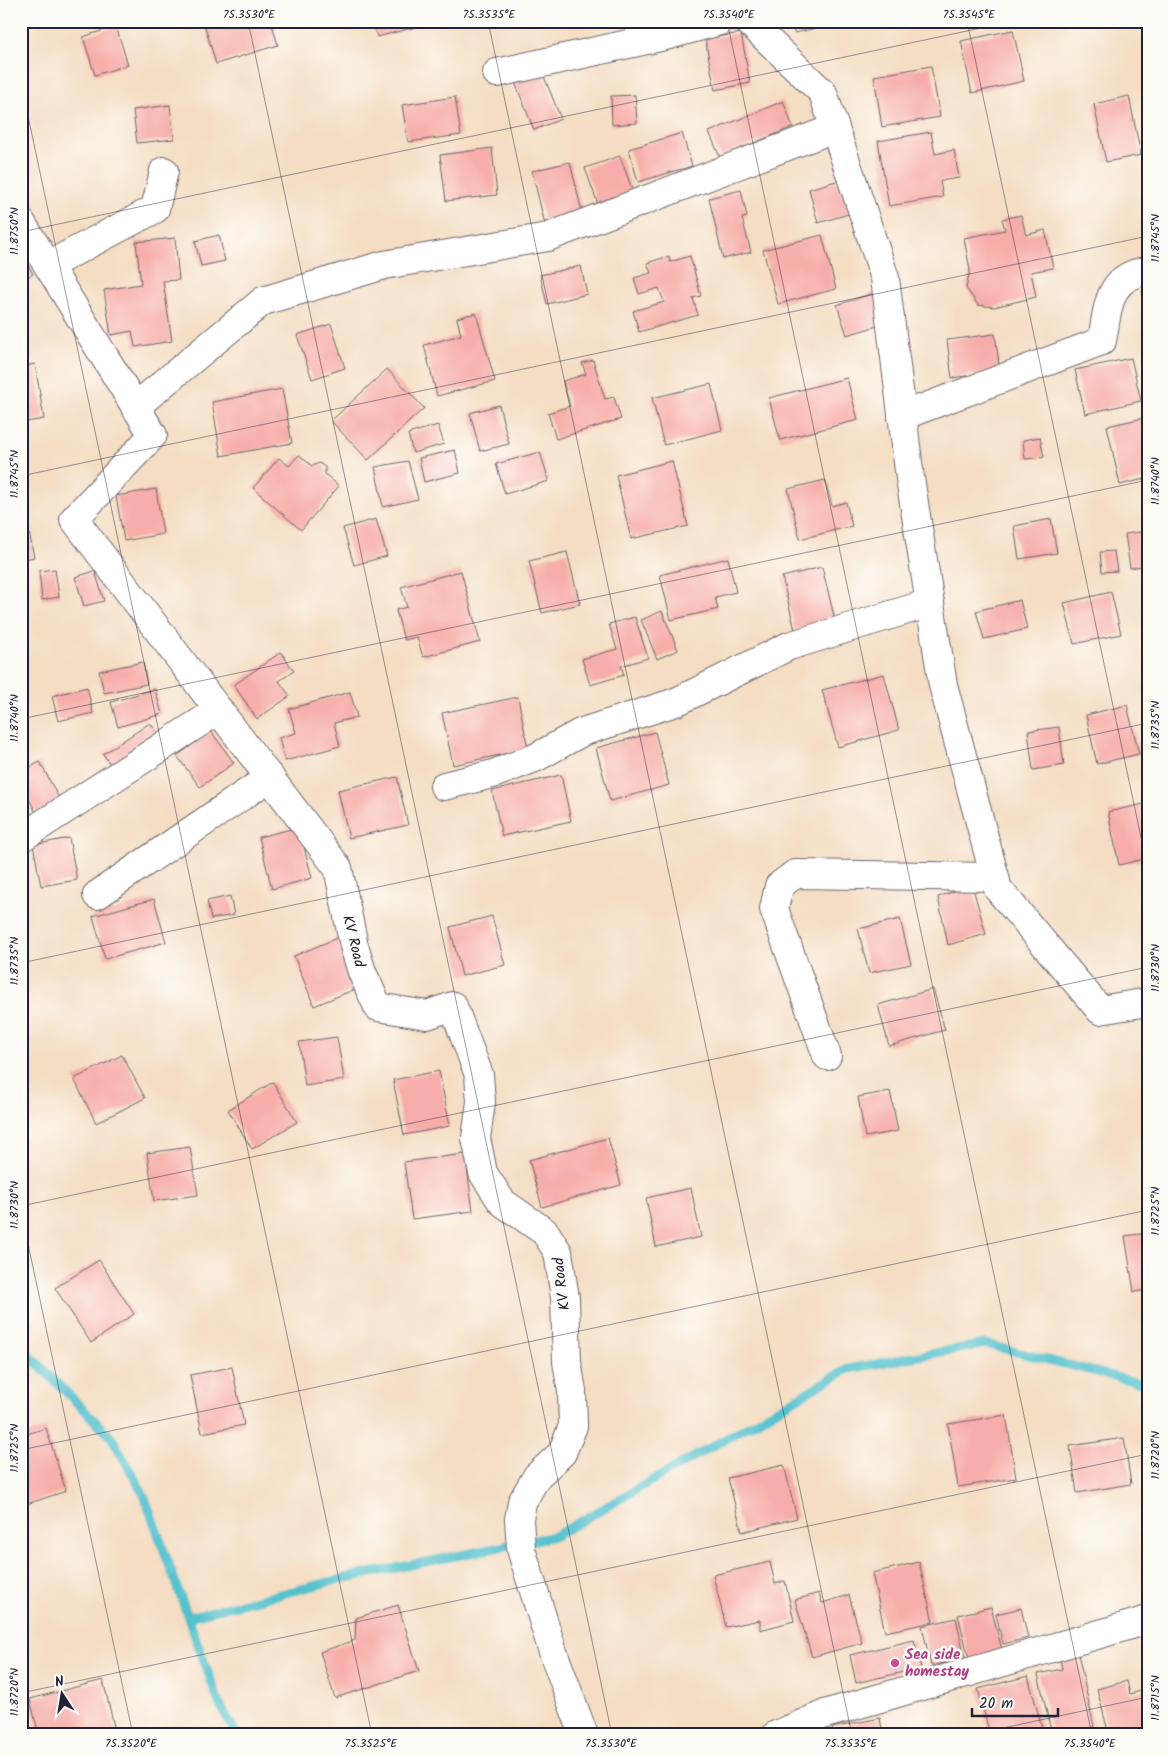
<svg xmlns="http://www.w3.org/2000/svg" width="1169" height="1756" viewBox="0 0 1169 1756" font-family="Kalam,sans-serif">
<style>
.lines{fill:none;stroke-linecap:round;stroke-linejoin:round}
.stream{stroke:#54c1cd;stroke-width:9}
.building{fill:#f7ada9}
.minor-casing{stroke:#6c636a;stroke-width:30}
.minor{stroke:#fff;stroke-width:28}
.ticks{fill:none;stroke:#22223b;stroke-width:1;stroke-opacity:0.45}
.hotel-dot{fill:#d1479c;stroke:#fdfcf7;stroke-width:2}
.labels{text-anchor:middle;stroke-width:5;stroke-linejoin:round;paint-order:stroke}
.street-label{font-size:15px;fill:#22223b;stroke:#fdfcf7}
.hotel-label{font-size:15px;font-weight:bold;fill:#b23c85;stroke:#fdfcf7;text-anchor:start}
.neatline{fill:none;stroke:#22223b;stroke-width:2}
.ticks-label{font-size:12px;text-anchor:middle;fill:#22223b}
</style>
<rect width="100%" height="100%" fill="#fdfcf7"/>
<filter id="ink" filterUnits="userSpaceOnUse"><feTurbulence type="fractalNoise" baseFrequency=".02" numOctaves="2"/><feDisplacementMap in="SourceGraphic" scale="10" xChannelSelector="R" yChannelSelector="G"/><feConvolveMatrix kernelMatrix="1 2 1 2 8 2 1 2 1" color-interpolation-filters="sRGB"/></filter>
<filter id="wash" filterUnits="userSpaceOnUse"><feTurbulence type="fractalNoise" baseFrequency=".0096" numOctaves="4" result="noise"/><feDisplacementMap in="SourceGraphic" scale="20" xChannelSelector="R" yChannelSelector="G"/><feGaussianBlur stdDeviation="1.12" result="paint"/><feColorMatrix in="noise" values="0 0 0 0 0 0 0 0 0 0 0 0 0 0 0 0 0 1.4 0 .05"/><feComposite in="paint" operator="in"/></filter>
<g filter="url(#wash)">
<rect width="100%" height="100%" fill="#f4ddc2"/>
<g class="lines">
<g class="stream">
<path d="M21 1347 112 1438 144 1495 219 1703 237 1735"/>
<path d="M188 1617 341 1579 555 1536 848 1369 985 1344 1148 1385"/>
</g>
</g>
<g id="blocks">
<g class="building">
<path d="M223 21H271L278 45 216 64 205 27Z"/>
<path d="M373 21H436V22L377 37Z"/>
<path d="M792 21H824L825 26 794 33Z"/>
<path d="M116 26 128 65 95 75 83 37Z"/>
<path d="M1013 30 1024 81 972 93 961 41Z"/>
<path d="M741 33 750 83 715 90 705 39Z"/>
<path d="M931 66 940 117 882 127 874 76Z"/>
<path d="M541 69 561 119 534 130 514 80Z"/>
<path d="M635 95 637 123 612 125 611 96Z"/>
<path d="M1129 96 1141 155 1106 162 1094 104Z"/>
<path d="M455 97 461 135 408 142 402 105Z"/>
<path d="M783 101 793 127 720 157 709 132Z"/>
<path d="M170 105 174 139 137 143 133 110Z"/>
<path d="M931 132 935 154 954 150 959 178 940 181 943 197 889 206 878 141Z"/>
<path d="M682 133 692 166 638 182 629 149Z"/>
<path d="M492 148 497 195 446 201 440 155Z"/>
<path d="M620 156 634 195 599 207 585 168Z"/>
<path d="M570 162 584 220 546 229 532 171Z"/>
<path d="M843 179 852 213 818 223 809 189Z"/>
<path d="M741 190 747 217 742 218 751 252 723 259 709 198Z"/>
<path d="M1021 215 1026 235 1045 230 1053 268 1031 272 1036 297 994 307 978 305 966 288 970 270 964 238 1005 230 1002 219Z"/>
<path d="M219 235 225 261 201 266 195 241Z"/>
<path d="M822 235 836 289 778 304 763 250Z"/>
<path d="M175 238 179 280 163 281 172 341 135 347 132 331 111 335 104 290 141 284 136 242Z"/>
<path d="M21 253 33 274 21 280Z"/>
<path d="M669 256 670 262 690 256 701 296 693 298 698 315 639 332 633 311 664 302 659 288 639 294 634 278 651 273 647 263Z"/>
<path d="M581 266 587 294 547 304 540 275Z"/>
<path d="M1148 289V311H1147L1142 291Z"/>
<path d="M874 293 884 324 847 335 837 305Z"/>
<path d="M476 313 495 381 437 396 424 345 461 335 457 318Z"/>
<path d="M331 324 345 368 312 379 297 335Z"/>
<path d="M995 334 1000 371 952 378 947 340Z"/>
<path d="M1131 358 1141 401 1085 414 1075 370Z"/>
<path d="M593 360 605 399 614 397 621 419 556 439 548 413 570 406 563 381 586 374 582 363Z"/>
<path d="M35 364 44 419 21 423V367Z"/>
<path d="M387 369 424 408 368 460 331 421Z"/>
<path d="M847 378 858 420 780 440 769 398Z"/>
<path d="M711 384 722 430 664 445 652 398Z"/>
<path d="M282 389 292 443 221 456 212 402Z"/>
<path d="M499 405 509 444 480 451 470 413Z"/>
<path d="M1148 417V478L1120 485 1107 426Z"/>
<path d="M438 425 444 444 413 453 408 434Z"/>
<path d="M1040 437 1044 457 1025 459 1023 440Z"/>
<path d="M455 450 460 473 424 482 419 458Z"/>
<path d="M540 452 549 481 505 494 496 464Z"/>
<path d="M299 455 312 466 319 463 325 467V474L339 486 301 530 253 488 279 458 289 466Z"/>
<path d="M408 461 418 499 383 507 375 467Z"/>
<path d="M672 461 688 526 631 539 616 475Z"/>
<path d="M825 480 832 506 846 502 852 526 800 539 788 489Z"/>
<path d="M156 489 163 534 124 541 116 496Z"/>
<path d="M376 519 387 556 354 565 343 528Z"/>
<path d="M1051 519 1057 553 1019 559 1014 526Z"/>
<path d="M28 527 34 557 21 560V529Z"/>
<path d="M1148 531V565L1130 568 1125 534Z"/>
<path d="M1114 551 1117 571 1102 572 1100 552Z"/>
<path d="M567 552 580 604 542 613 529 561Z"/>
<path d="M728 558 736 592 715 597 718 609 671 620 660 575Z"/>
<path d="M822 567 835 620 795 630 782 577Z"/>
<path d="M55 569 59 597 42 600 39 571Z"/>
<path d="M95 571 104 601 84 606 75 577Z"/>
<path d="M461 571 480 642 423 657 417 637 404 640 396 610 407 607 401 587Z"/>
<path d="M1111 592 1121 634 1074 644 1064 603Z"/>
<path d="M1020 600 1027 629 984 639 976 611Z"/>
<path d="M662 611 678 650 657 659 641 620Z"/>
<path d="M635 617 648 658 621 666 624 675 590 685 582 659 617 649 609 624Z"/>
<path d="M281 652 294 671 279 681 290 696 257 719 234 685Z"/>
<path d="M143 662 147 684 104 693 99 671Z"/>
<path d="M884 674 899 730 838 747 822 690Z"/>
<path d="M87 687 93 713 58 721 52 696Z"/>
<path d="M155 689 162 714 118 727 111 702Z"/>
<path d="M350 692 357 717 334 723 340 746 285 761 279 738 296 733 289 709Z"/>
<path d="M518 697 528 749 453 765 442 713Z"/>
<path d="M1127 705 1139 754 1097 764 1086 715Z"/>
<path d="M150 723 166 743 121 780 103 754Z"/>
<path d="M1059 727 1064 765 1033 770 1028 731Z"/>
<path d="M211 731 234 763 200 787 177 756Z"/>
<path d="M655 732 669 785 610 801 596 748Z"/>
<path d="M40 762 63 806 39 818 21 784V772Z"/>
<path d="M561 775 571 821 502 836 492 791Z"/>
<path d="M397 777 408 825 349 838 338 790Z"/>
<path d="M1148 803V858L1119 865 1108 812Z"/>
<path d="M299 827 312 878 272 889 259 837Z"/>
<path d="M69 838 77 880 41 886 33 845Z"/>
<path d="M972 885 986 934 948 945 938 897Z"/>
<path d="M230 896 234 915 211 919 207 901Z"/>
<path d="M154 899 166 942 105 959 93 916Z"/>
<path d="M492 916 505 965 462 976 450 927Z"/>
<path d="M900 919 911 964 869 973 858 929Z"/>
<path d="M337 938 358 988 314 1006 294 956Z"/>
<path d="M933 989 945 1030 889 1046 878 1005Z"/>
<path d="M337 1037 344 1080 305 1086 299 1042Z"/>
<path d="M122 1055 145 1098 96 1123 74 1079Z"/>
<path d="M439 1071 450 1126 404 1135 393 1080Z"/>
<path d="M273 1082 297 1122 252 1149 228 1110Z"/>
<path d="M890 1091 898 1131 865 1137 858 1097Z"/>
<path d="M608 1138 621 1185 542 1207 529 1160Z"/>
<path d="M190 1147 198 1195 154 1201 147 1153Z"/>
<path d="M465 1154 473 1211 412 1219 404 1162Z"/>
<path d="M691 1188 701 1237 656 1247 646 1198Z"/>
<path d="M1148 1233V1290L1134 1292 1125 1236Z"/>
<path d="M99 1260 134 1314 91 1343 55 1288Z"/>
<path d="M232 1367 244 1425 202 1433 190 1375Z"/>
<path d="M1006 1415 1016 1478 958 1487 948 1424Z"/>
<path d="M46 1428 66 1491 21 1506V1436Z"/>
<path d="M1124 1438 1131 1484 1077 1493 1070 1446Z"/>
<path d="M784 1465 797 1518 742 1532 728 1478Z"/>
<path d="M770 1562 775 1584 785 1581 794 1621 760 1630V1620L726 1627 713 1575Z"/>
<path d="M919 1562 933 1622 885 1632 872 1573Z"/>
<path d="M819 1593 822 1603 849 1595 862 1643 812 1657 795 1600Z"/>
<path d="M398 1605 419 1671 335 1698 320 1652 355 1640 356 1618Z"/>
<path d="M991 1607 1002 1650 969 1658 958 1615Z"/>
<path d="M1021 1608 1028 1638 1003 1644 996 1614Z"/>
<path d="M956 1618 965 1658 931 1666 922 1626Z"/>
<path d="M914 1640 921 1668 856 1683 850 1655Z"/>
<path d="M1078 1654 1094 1727 1078 1731 1079 1735H1052L1038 1674 1062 1669 1060 1658Z"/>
<path d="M1028 1676 1044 1735H990L978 1689Z"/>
<path d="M103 1680 116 1735H39L30 1699Z"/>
<path d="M1127 1681 1130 1694 1148 1689V1735H1109L1097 1689Z"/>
<path d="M880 1718 883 1735H833L832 1728Z"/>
</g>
</g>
</g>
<g filter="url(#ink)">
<use href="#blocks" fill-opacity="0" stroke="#6c636a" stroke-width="1"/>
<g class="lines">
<defs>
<g id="minor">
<path d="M748 21 823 93 885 278 910 478 943 685 998 889 1100 1010 1148 1002"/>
<path d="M497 73 669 35 720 21"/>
<path d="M21 222 153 435 74 519 338 868 354 946 362 972 378 1007 427 1015 453 1006 479 1075 481 1102 476 1138 483 1173 502 1202 545 1232 558 1252 565 1298 567 1362 572 1391 573 1426 562 1453 537 1476 522 1502 519 1519 521 1549 553 1652 584 1735"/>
<path d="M49 265 155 209 164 171"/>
<path d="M135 407 263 301 384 265 548 237 835 128"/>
<path d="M902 416 1102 341C1108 309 1107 275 1148 271"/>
<path d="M444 786 493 774 535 758 582 732 676 702 789 646 930 603"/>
<path d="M21 838 219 710"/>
<path d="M97 895 270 777"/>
<path d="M827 1056 774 909 779 886 795 874 995 877"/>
<path d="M776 1735 825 1714 1148 1620"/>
</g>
</defs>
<use href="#minor" class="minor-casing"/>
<use href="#minor" class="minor"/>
</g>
</g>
<path class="ticks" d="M248 21 612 1735M488 21 852 1735M727 21 1092 1735M967 21 1148 870M21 83 372 1735M21 232 1014 21M21 476 1148 236M21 719 1148 480M21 963 1148 723M21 1206 1148 967M21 1211 133 1735M21 1450 1148 1210M21 1693 1148 1454M970 1735 1148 1697"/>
<circle class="hotel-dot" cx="895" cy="1663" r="5"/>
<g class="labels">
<g class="street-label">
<text transform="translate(354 941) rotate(76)" y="5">KV Road</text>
<text transform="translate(561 1284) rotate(-97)" y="5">KV Road</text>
</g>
<g class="hotel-label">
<text x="905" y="1659">Sea side<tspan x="905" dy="17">homestay</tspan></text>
</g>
</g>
<rect width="1169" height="1756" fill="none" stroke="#fdfcf7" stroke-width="55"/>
<g transform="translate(62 1694) rotate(348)" stroke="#fdfcf7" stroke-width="4" paint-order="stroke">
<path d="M0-4L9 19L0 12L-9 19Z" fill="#22223b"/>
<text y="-8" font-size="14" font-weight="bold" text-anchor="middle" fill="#22223b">N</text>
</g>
<path d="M972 1708v8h86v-8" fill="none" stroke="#22223b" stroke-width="2.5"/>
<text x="979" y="1708" font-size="15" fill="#22223b" stroke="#fdfcf7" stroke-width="4" paint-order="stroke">20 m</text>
<rect x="28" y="28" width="1114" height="1700" class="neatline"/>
<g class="ticks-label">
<text x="249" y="18">75.3530°E</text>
<text x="489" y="18">75.3535°E</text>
<text x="729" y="18">75.3540°E</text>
<text x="969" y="18">75.3545°E</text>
<text transform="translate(14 231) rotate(-90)" y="4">11.8750°N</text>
<text transform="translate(1155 238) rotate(-90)" y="4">11.8745°N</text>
<text transform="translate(14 474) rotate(-90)" y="4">11.8745°N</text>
<text transform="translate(1155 481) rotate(-90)" y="4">11.8740°N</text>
<text transform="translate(14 718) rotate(-90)" y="4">11.8740°N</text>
<text transform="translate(1155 725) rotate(-90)" y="4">11.8735°N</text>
<text transform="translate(14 961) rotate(-90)" y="4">11.8735°N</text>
<text transform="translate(1155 968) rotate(-90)" y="4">11.8730°N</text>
<text transform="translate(14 1205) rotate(-90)" y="4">11.8730°N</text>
<text transform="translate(1155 1211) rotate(-90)" y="4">11.8725°N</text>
<text transform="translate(14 1448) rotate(-90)" y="4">11.8725°N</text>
<text transform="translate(1155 1455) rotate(-90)" y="4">11.8720°N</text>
<text transform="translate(14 1692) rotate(-90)" y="4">11.8720°N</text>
<text transform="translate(1155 1698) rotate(-90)" y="4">11.8715°N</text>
<text x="131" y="1747">75.3520°E</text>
<text x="371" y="1747">75.3525°E</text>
<text x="611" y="1747">75.3530°E</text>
<text x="851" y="1747">75.3535°E</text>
<text x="1090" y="1747">75.3540°E</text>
</g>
</svg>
